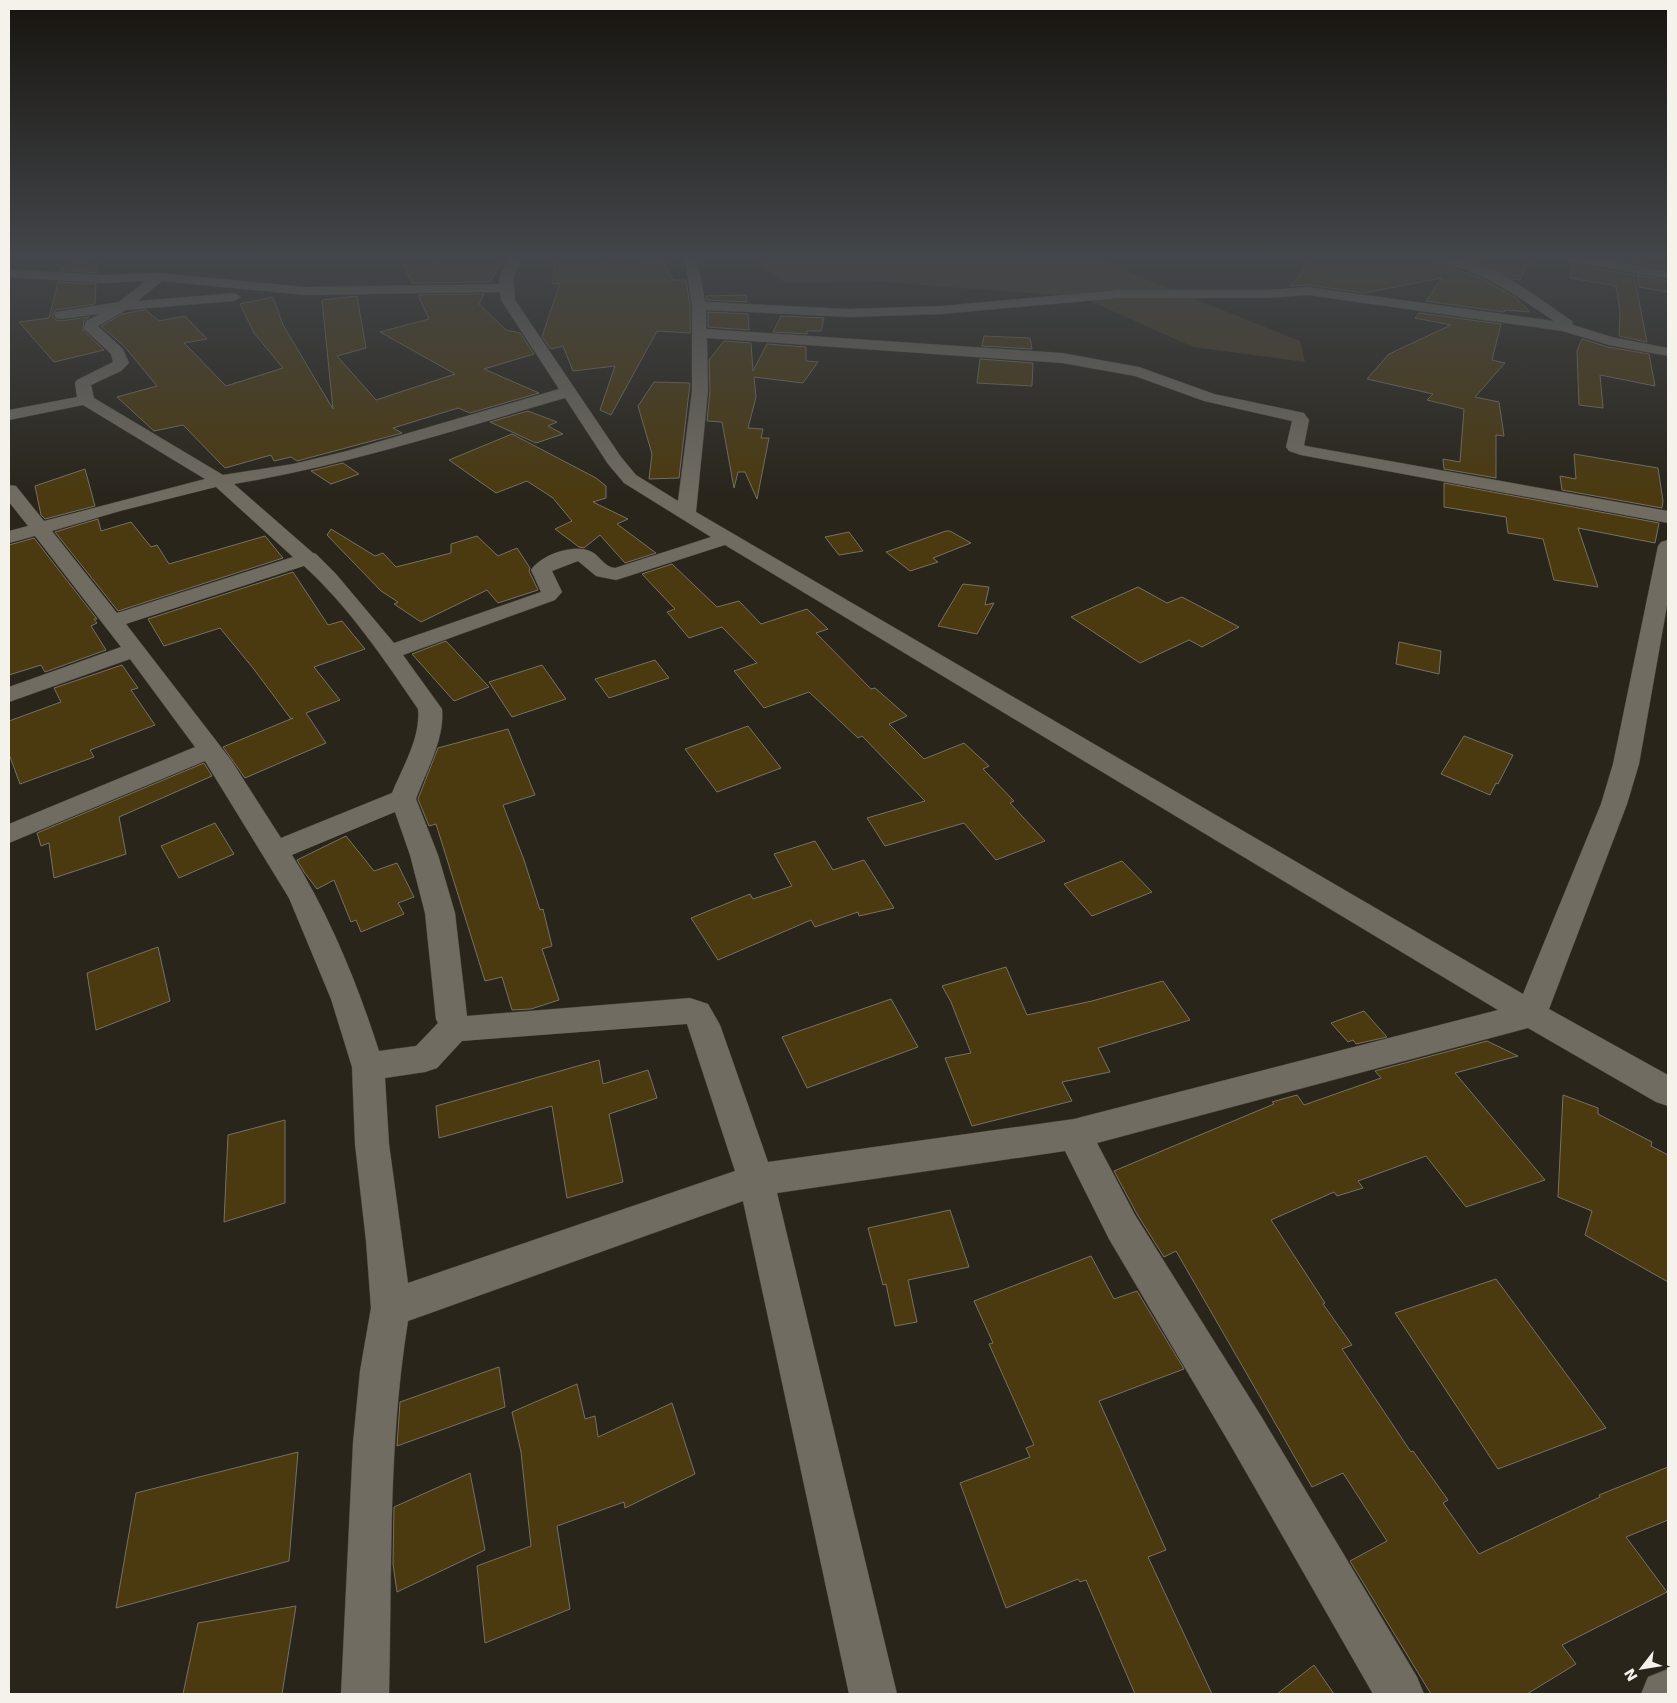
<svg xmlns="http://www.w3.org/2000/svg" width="1677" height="1703" viewBox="0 0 1677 1703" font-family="'DejaVu Sans',sans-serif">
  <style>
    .green { fill: #493d23 }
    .building { fill: #4b3a0f; stroke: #767165 }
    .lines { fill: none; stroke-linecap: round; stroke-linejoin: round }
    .minor-casing { stroke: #444038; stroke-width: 1 }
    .minor { fill: #716c61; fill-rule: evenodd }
  </style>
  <rect width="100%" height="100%" fill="#29251b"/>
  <path class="green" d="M762 257H1105L1120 269 1300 341 1305 362 1193 347 1081 297 884 282 787 283 761 268Z"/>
  <path class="building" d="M94 257H97V273L60 270 61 268 77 262H81Z
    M444 257H504L490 282 412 283 403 264 428 266Z
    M555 257H606L607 267 664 262 673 280H686L690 306V333L657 331 611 415 600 410 615 366 573 371 563 346 551 349 542 337 560 283 552 284Z
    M1315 257H1433L1436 262 1481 278 1516 298 1530 312 1505 310 1504 312 1426 301 1442 278 1364 293 1308 285 1290 286Z
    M1456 257H1532L1520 280 1512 279 1473 261Z
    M1635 257H1668V269L1636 263Z
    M1572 264 1634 275 1647 342 1619 336 1620 311 1616 286 1570 278Z
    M1637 275 1668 281V292L1639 287Z
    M58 282 96 284 95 304 56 310 52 316 56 320 61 321 89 317 84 321 83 330 104 350 54 362 19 322 49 318Z
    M484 294 479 304 506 330 520 333 534 354 484 369 539 393 470 413 458 408 393 428 402 433 297 461 291 457 274 461 271 455 225 468 183 425 154 431 117 397 157 386 124 346 101 326 122 314 138 311 146 310 159 321 185 316 207 339 184 343 226 386 283 368 254 333 240 304 273 297 283 325 333 409 322 300 357 296 366 348 337 356 376 400 455 374 380 332 429 319 418 295Z
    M746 295 747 302 707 300 706 296Z
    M708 312 748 314 749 330 708 327Z
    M1419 313 1501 324 1492 360 1505 363 1475 397 1499 402 1504 436 1496 435V478L1444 469 1443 459 1460 462 1464 409 1427 400 1433 394 1367 379 1389 354 1451 325 1415 318Z
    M781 316 824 318 821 331H807V334L773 332Z
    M984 336 1030 338 1032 349 982 346Z
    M1582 339 1608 347 1649 354 1655 386 1600 375 1603 408 1579 405 1577 351Z
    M724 341 751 343 753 371 767 344 806 347V361L818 362 803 383 754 377 756 397 748 428 763 429 761 438H769L757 499 745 472H738L734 488 722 422 707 421 710 391 709 360Z
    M980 359 1033 363 1032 386 977 383Z
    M654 382 690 383 679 478 649 479 652 454 638 406Z
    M528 411 557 422 548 426 563 434 536 443 490 422Z
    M512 434 596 478 606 486V498L593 502 628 519 617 524 656 553 625 563 600 535 584 548 579 547 555 529 572 521 553 498 527 481 496 493 449 460Z
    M1574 454 1658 468 1663 501 1662 508 1562 490 1560 476 1576 479Z
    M343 463 359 474 331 484 311 471Z
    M85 469 95 506 45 519 41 515 35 486Z
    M1444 483 1659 523 1655 543 1578 528 1598 587 1554 580 1543 539 1508 533 1506 517 1444 507Z
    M98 519 101 531 131 522 151 547 157 545 169 564 265 536 283 558 118 611 55 532Z
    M331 529 375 556 383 553 396 567 451 553V544L477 536 498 556 517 548 530 568 529 571 538 590 498 603 487 590 421 622 394 604 398 602 381 591 327 535Z
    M946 531H950L971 543 933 558 938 562 910 571 886 552Z
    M849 532 863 551 839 555 825 537Z
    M34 538 97 619H94L97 623 91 626 106 650 45 672 41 665 9 675V545Z
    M672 564 717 607 739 601 761 624 807 609 828 629 816 633 871 689 875 688 907 716 889 724 924 759 964 743 989 766 983 769 1014 801 1010 803 1045 841 996 860 964 823 885 846 867 818 925 801 862 736 858 738 809 692 764 708 734 671 757 663 722 627 689 638 667 612 675 609 642 574Z
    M293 572 328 625 342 621 365 649 314 667 340 700 306 713 326 743 245 778 223 747 293 718 291 719 253 668 220 628 164 646 148 619Z
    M963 584 989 587 985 605 994 603 977 634 938 626Z
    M1138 587 1167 603 1182 597 1239 627 1202 647 1189 640 1140 663 1071 617Z
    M446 641 489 687 454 701 412 654Z
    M1399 642 1441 651 1439 674 1396 664Z
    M655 660 669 678 609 698 595 679Z
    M122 665 138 688 131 690 155 725 90 750 94 757 20 784 9 754V721L61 702 54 688Z
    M542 665 566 699 512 717 489 682Z
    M748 726 781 768 717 792 685 749Z
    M508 729 535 795 503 805 524 860 540 910 543 909 552 946 542 949 559 1000 531 1009 512 1010 502 977 485 981 436 824 429 826 418 799 438 748Z
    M1464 736 1513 755 1498 784 1496 783 1490 795 1441 774Z
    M204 763 212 776 119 817 126 854 54 878 49 843 41 846 37 833Z
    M215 823 234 854 179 878 161 846Z
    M346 836 374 871 397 863 414 897 398 903 404 914 361 932 356 920 351 922 334 880 317 889 304 872 297 860Z
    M815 841 833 870 864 860 894 908 859 916 858 912 815 927 811 920 718 960 691 918 750 894 753 899 792 886 774 854Z
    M1122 861 1152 892 1092 916 1064 884Z
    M158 947 170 1001 96 1030 87 973Z
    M1006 967 1027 1015 1092 1001 1163 981 1190 1020 1098 1048 1110 1072 1062 1082 1072 1101 972 1126 945 1058 971 1053 951 1002 942 986Z
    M891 999 918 1047 807 1088 782 1037Z
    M1364 1011 1387 1037 1356 1044 1353 1040 1348 1042 1331 1023Z
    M1487 1041 1518 1056 1455 1073 1545 1180 1466 1207 1426 1156 1358 1181 1363 1188 1337 1196 1334 1192 1271 1220 1325 1303 1323 1304 1352 1345 1342 1349 1411 1452 1413 1451 1448 1500 1443 1503 1479 1554 1600 1497 1599 1495 1668 1467V1520L1626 1537 1667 1592 1562 1645 1576 1664 1527 1694H1431L1350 1561 1387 1541 1343 1473 1312 1487 1176 1251 1164 1257 1137 1214 1114 1171 1274 1104 1272 1102 1297 1095 1304 1105 1381 1078 1375 1071Z
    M599 1060 603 1084 648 1070 657 1098 609 1114 623 1182 567 1198 552 1106 439 1138 436 1106Z
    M1563 1095 1598 1108V1114L1652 1142 1651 1146 1668 1155V1282L1585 1235 1592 1211 1558 1197Z
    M285 1120V1203L224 1222 228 1135Z
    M950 1210 969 1267 908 1280 917 1322 895 1326 886 1284 883 1285 868 1228Z
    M1091 1256 1114 1299 1137 1291 1184 1369 1099 1401 1166 1550 1148 1557 1212 1694H1135L1086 1580 1080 1582 1078 1579 1006 1608 960 1483 1030 1457 1026 1448 1034 1445 989 1344 993 1343 974 1301Z
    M1496 1279 1606 1428 1498 1469 1395 1313Z
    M499 1367 505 1407 397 1446 400 1402Z
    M577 1384 585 1419 595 1416 598 1437 672 1403 695 1474 625 1508 624 1502 557 1526 570 1609 485 1643 477 1566 531 1546 521 1452 512 1412Z
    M298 1452 289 1561 116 1608 136 1493Z
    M470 1473 485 1550 397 1592 393 1564 394 1507Z
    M296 1606 282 1694H183L198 1623Z
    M1314 1665 1334 1694H1277Z"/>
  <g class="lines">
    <g class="minor-casing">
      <path id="minor" d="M510 257H522L513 278 515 300 621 457 636 475 678 501 692 391V306L685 257H697L705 302 849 309 941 306 1119 290H1268L1308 287 1554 321 1517 296 1482 276 1437 260 1435 257C1487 257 1531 293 1572 321L1573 325 1612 337 1668 348V356L1609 345 1562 331 1308 295 1268 298H1119L941 314 849 317 706 310V329L1062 353 1139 367 1214 394 1304 413 1309 420 1304 445 1306 446 1668 511V523L1301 455 1289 451 1286 447 1292 421 1204 401 1135 376 1062 363 707 338 708 391 696 512 1523 994 1601 804 1613 764 1658 546 1661 542 1668 540V600L1639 764 1627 804 1549 1009 1668 1075V1106L1656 1102 1528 1028 1097 1143 1135 1215 1261 1416 1417 1677 1424 1694H1373L1231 1446 1109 1239 1065 1151 777 1193 897 1694H849L743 1201 408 1321C388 1444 392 1570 389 1694H341L353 1443 360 1371 371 1308 366 1241 355 1144 352 1067 331 999 289 898 205 761 9 843V824L195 747 130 659 9 702V687L121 647 35 536 9 543V531L28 526 9 502V485L16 486 44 521 205 479 83 405 9 420V410L77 397 75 383 77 380 113 362 111 354 84 329 86 321 99 314 61 319 56 318 54 315 56 312 119 302 145 281 102 283 9 277V269L102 275 159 273 305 287 499 284 501 273ZM162 281 305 295 500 292 501 300 559 389 347 451 293 464 223 475 94 398 91 385 121 371 129 363 123 349 98 326 126 310 234 301 241 297 234 293 138 301ZM565 398 608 464 624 483 711 537 615 568C604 567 601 557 592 552 575 543 542 554 531 570L541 592 394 643 336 574 316 554 313 553 234 484C347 465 455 430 565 398ZM216 487 293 557 117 613 52 531 120 511ZM725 545 1498 1010 1074 1119 768 1162 720 1025 708 1004 690 998 467 1016 455 913 438 855 416 799C426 771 445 739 442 709L403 655 555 600 562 592 552 571 578 561 596 576 616 580ZM304 566C349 607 384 659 418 709 421 738 402 768 392 793L281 838 231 760 126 624ZM395 812 410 855 425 913 436 1019 438 1023 416 1046 379 1051C357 983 330 916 292 855ZM687 1024 735 1171 408 1283 389 1144 385 1078 425 1072 437 1068 462 1041Z
        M1563 257H1591L1668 271V279L1569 261Z
        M1668 1669V1694H1641L1648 1677Z"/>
    </g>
    <use href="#minor" class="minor"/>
  </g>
  <linearGradient id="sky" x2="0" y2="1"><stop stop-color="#17140f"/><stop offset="0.52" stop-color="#43464a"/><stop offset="1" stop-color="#43464a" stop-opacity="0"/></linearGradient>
  <rect width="1677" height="496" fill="url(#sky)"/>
  <rect width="1677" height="1703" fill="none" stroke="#f5f2eb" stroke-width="20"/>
  <g transform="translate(1642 1668) rotate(239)" stroke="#29251b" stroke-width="4" paint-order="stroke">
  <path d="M0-4L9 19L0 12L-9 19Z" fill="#f5f2eb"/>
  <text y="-8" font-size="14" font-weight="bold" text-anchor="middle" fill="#f5f2eb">N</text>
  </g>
</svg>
